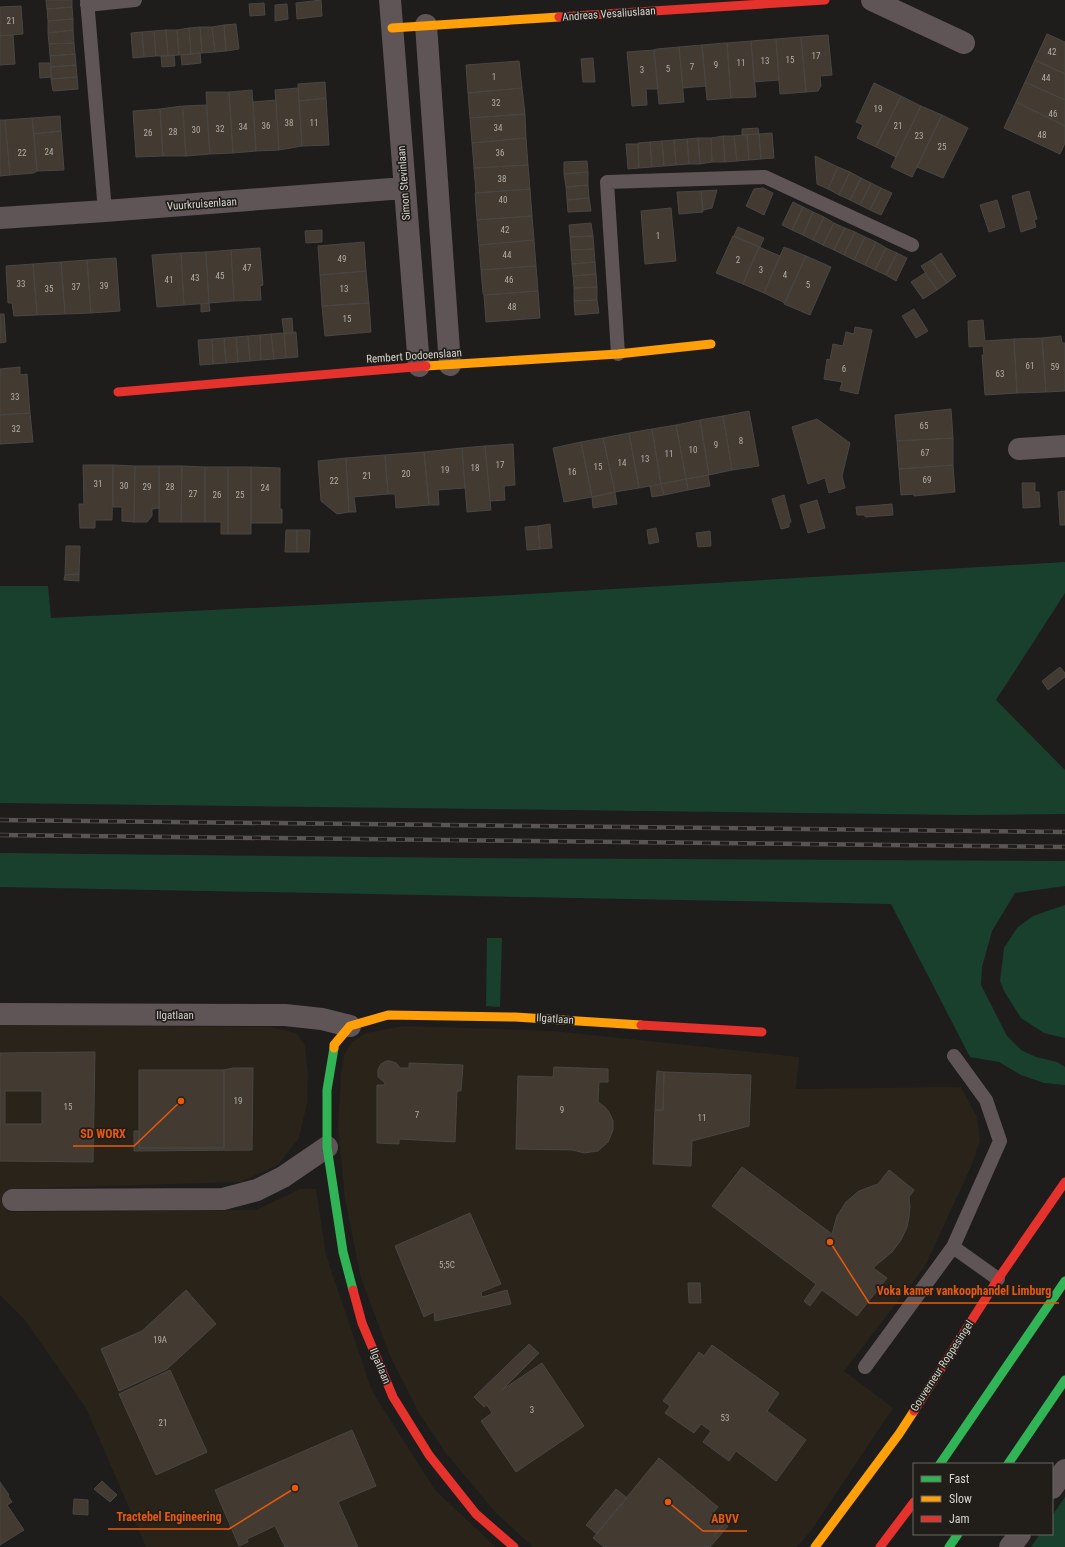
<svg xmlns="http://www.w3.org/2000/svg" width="1065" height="1547" viewBox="0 0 1065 1547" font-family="'Roboto Condensed',sans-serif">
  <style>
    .built { fill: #29231a }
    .green { fill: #18402d }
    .building { fill: #433a32; stroke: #484644; fill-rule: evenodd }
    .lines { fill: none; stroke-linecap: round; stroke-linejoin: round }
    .lane { stroke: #5f5556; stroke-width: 14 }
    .street { stroke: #5f5556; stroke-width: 22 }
    .fast { stroke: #30b455; stroke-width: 9 }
    .slow { stroke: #ff9f0a; stroke-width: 9 }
    .jam { stroke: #e5322d; stroke-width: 9 }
    .rail-casing { stroke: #5a5454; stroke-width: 4.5 }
    .rail { stroke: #211e19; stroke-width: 3; stroke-dasharray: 9; stroke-linecap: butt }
    .labels { text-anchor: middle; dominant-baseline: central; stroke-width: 3.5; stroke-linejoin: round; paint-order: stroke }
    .number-label { font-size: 9px; fill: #b1aea8 }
    .street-label { font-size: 11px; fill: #d6d4d0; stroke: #211e19 }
    .leader { fill: none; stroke: #e8590c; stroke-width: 1.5 }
    .callout-dot { fill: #e8590c; stroke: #211e19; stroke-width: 1.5 }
    .callout-label { font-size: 12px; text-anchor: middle; font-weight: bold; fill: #e8590c; stroke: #211e19; stroke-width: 3.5; stroke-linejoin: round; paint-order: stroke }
  </style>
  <rect width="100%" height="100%" fill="#1f1d1b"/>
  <path class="built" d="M0 1025 270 1027 296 1033 305 1045 308 1075 307 1103 299 1138 278 1165 241 1182 6 1189 7 1212 256 1210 300 1189H316L326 1255 372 1391 435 1490 496 1547H146L86 1408 25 1320 0 1295Z
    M403 1026 554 1031 799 1057 796 1089 961 1087 977 1117 980 1141 970 1169 925 1266 844 1371 893 1408 810 1532 797 1547H533L496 1513 445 1452 419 1413 391 1358 361 1278 345 1199 338 1128 341 1075 344 1055 352 1042 366 1033Z"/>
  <path class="green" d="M1065 562V593L996 700 1065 770V814L969 815 0 803V586H48L51 618 494 596Z
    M0 853 469 858 1065 861V886L1015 893 992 931 982 967 981 985 1007 1036 1021 1050 1036 1057 1057 1062 1065 1067V1085L1044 1083 1021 1075 999 1062 970 1057 891 904 0 887Z
    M1065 905V1038L1044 1033 1021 1018 1004 991 1000 981 1004 948 1017 928 1033 916Z
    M487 938H502L500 1007 486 1006Z
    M1065 1497V1547H1031L1040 1534H1052V1516Z"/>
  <path class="building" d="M46 0H72V7L47 9Z
    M321 0 322 16 297 19 296 3Z
    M264 3 265 15 250 16 249 4Z
    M287 4 288 19 275 21V5Z
    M21 6 23 34 0 36V7Z
    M72 7 73 19 48 21 47 9Z
    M73 19V30L48 33V21Z
    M236 24 239 49 226 51 224 25Z
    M224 25 226 51 215 52 212 27Z
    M200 27 202 53 191 54 189 28Z
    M200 27H212L215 52 202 53Z
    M189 28 191 54 179 55 177 30Z
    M73 30 74 43 49 44 48 33Z
    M166 30 168 56H156L154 31Z
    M166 30H177L179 55 168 56Z
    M154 31 156 56 144 57 142 32Z
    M142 32 144 57 133 58 131 33Z
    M1047 34 1065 42V74L1035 60Z
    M13 35 15 64 0 65V36Z
    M828 35 832 75 820 76 821 86 818 91 806 92 801 37Z
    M801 37 806 92 780 94 776 39Z
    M776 39 779 80 754 82 751 41Z
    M751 41 756 97 731 98 727 43Z
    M74 43 75 54 50 56 49 44Z
    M724 43H727L731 98 707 100 702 45Z
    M702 45 706 86 683 88 679 47Z
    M679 47 684 102 659 104 654 50 657 49Z
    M654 50 658 89H646L647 105 632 106 627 52Z
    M200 53 201 63 182 65 181 55Z
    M75 54 76 65 51 67 50 56Z
    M174 55 175 66 162 67 161 56Z
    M593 58 595 82H583L581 59Z
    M1035 60 1065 74V100L1025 82Z
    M519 61 522 88 468 93 466 65Z
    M39 63H50L51 77 40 78Z
    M76 65 77 77 51 79V67Z
    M77 77 78 89 53 91 51 79Z
    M325 82 326 98 299 101 298 84Z
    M1025 82 1065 100V126L1016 102Z
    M874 83 901 96 876 147 857 138 863 125 856 122Z
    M298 88 302 146 279 150 275 90Z
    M522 88 525 114 470 118 468 93Z
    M252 90 256 151 233 153 229 92Z
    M206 92H229L233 153 210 154Z
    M901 96 921 106 896 157 876 147Z
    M326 98 329 145 302 146 299 101Z
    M276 100 279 150 256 151 253 102Z
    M1016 102 1065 126V143L1060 154 1004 128Z
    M206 105 210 154 186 156 183 106Z
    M182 106 186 156H163L160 109Z
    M921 106 942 115 912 177 891 167Z
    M160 109 163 156 136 157 133 111Z
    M525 114 526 138 472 143 470 118Z
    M942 115 968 128 943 178 917 167Z
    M60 116 61 131 34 134 32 118Z
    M32 118 37 171 34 173 10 175 5 120Z
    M0 120H5L10 175 0 176Z
    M758 128 759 134 742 135V129Z
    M61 131 64 170 37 171 34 134Z
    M772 133 774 158 761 159 759 134Z
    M759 134 761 159 749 160 747 135Z
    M742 135H747L749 160 737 161 734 136Z
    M723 136H734L737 161 725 162Z
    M723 136 725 162H712L711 138Z
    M526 138 528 165 474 168 472 143Z
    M698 138 700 164H689L687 139Z
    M698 138H711L712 162 700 164Z
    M687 139 689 164 676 165 674 140Z
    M674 140 676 165 664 166 662 141Z
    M662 141 664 166 652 167 650 142Z
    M650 142 652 167 639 168 638 143Z
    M626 144H638L639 168 628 169Z
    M815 156 838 167 828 189 817 184Z
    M587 161 588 172 564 174V162Z
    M528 165 530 189 476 193 474 168Z
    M838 167 850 172 839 195 828 189Z
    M588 172V185L566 187 564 174Z
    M850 172 861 178 850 200 839 195Z
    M861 178 871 183 860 205 850 200Z
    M871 183 881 188 870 210 860 205Z
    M588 185 589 198 567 200 566 187Z
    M763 188 773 193 764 215 746 206 754 189Z
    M881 188 892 193 881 215 870 210Z
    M530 189 532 216 477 220 475 193Z
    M717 190 712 208 703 210 701 191Z
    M701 191 703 212 679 214 677 192Z
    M1029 191 1037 219 1034 220 1036 227 1021 232 1012 196Z
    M589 198 591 211 568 212 567 200Z
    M997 200 1005 227 989 232 980 205Z
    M793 202 803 207 792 230 782 225Z
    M803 207 813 212 803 235 792 230Z
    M671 208 676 261 645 264 641 211Z
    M813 212 824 217 813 240 803 235Z
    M532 216 534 240 479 245 477 220Z
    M824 217 834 223 823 245 813 240Z
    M591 223 593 236 570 237 569 225Z
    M834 223 845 228 834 250 823 245Z
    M738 227 764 238 760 247 734 236Z
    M845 228 855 232 844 255 834 250Z
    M322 230V242L306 243 305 231Z
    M855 232 865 237 854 260 844 255Z
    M593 236 594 249 571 250 570 237Z
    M733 236 759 247 743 284 716 273Z
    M865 237 876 242 865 265 854 260Z
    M534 240 536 266 481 270 479 245Z
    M364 242 366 271 320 275 318 246Z
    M876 242 886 248 875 270 865 265Z
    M759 247 780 256 764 293 743 284Z
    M784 247 806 256 785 303 764 293Z
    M260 248 263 285 260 286 261 300 234 301 231 250Z
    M886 248 897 253 886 275 875 270Z
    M594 249 595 262 572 264 571 250Z
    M231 250 234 301 209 303 206 252Z
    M206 252 209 303 184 305 181 253Z
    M181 253 184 305 157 307 152 255Z
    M897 253 907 258 896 281 886 275Z
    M941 253 956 276 947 283 931 260Z
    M806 256 831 267 810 315 784 304Z
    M116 258 120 311 91 313 87 260Z
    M87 260 91 313 65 314 61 262Z
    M931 260 947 283 937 290 921 266Z
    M61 262 65 314 37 315 33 264Z
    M595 262 596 274 573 276 572 264Z
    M33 264 37 315 14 316 12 303H8L6 266Z
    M536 266 538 291 484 295 483 293 481 270Z
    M366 271 369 303 322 306 320 275Z
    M925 273 937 290 923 299 911 282Z
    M596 274 597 287 574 288 573 276Z
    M597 287V300L574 301V288Z
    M538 291 540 318 486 322 484 295Z
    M597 300 599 313 575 315 574 301Z
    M209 303 210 311 201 312V304Z
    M369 303 371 332 325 336 322 306Z
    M914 309 928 331 916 338 902 316Z
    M0 314H4L6 342 0 343Z
    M292 318 293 333H284L282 319Z
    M983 320 985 341 1014 339 1017 393 985 395 982 355H984L983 346 969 347 968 321Z
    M855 327 872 330 858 394 840 390 842 382 824 379 827 359 830 360 833 344 843 346 846 332 854 334Z
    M296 332 298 357 286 358 284 333Z
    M284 333 286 358 274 359 271 334Z
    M271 334 274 359 261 360 260 335Z
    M260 335 261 360 250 361 248 336Z
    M248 336 250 361 238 362 236 337Z
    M1061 336 1062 343H1065V391L1046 392 1042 338Z
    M236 337 238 362 226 363 224 338Z
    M224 338 226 363 213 364 212 339Z
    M1042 338 1046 392 1017 393 1014 339Z
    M212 339 213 364 200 365 198 340Z
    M20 367V375L27 374 30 413 0 415V369Z
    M951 409 953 438 897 441 895 415Z
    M749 411 759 466 732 470 723 416Z
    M30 413 33 442 0 444V415Z
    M723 416 732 470 709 475 700 420Z
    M817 419 850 443 842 476 845 488 829 493 825 478 808 484 792 427Z
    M700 420 709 475 686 479 676 425Z
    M676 425 686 479 661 484 652 429Z
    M652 429 661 484 639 488 629 433Z
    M629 433 639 488 615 492 603 438Z
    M603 438 615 492 592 497 581 442Z
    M953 438V465L899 469 897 441Z
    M581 442 592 497 564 502 553 448Z
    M513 444 515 485 504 486 505 500 490 501 485 446Z
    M485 446 491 510 467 512 462 448Z
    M462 448 465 488 438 490 439 505H429L424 452Z
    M424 452 429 505 396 508 395 494H388L385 455Z
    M385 455 388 494 354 497 356 512H349L346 458Z
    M346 458 349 512 337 514 321 501 318 461Z
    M83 465H113L112 520H95V528H80L79 504H84Z
    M113 465 135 466 134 522 122 521V507H113Z
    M953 465 955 492 914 496V494L901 495 899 469Z
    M135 466H159V508L152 509V516L147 522H134Z
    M159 466H182L181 522H159Z
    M182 466 205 467V522H181Z
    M205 467H228V534H221V522H205Z
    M228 467H251V534H228Z
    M251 467 280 468V509H282V523H251Z
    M708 475 710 486 688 490 686 479Z
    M686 479 688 490 664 495 661 484Z
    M1022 483H1035V492H1039L1040 507 1023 508Z
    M661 484 664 495 652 497 650 486Z
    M1065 491V525H1060L1058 492Z
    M615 492 617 504 593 508 592 497Z
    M784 495 791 522 789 523V527L781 529 772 499Z
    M817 500 825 528 808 533 800 505Z
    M892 504 893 515 865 517V515H857L856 507Z
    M550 524 552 548 540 549 538 526Z
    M538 526 540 549 527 550 525 527Z
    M656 528 659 542 649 544 647 530Z
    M286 530H297V552H285Z
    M297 530H310L309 552H297Z
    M710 531 711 546 698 547 696 533Z
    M66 546H80L79 574 65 575Z
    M79 574V581L64 580 65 575Z
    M1060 667 1065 673V677L1048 690 1042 681Z
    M95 1052 93 1162 0 1161V1053ZM5 1091H42V1124H5Z
    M386 1061H390L396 1063 400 1068H409V1063L463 1065 461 1091H457L455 1142 399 1139V1144L377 1143V1085H385V1083L378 1077V1070L381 1064Z
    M554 1067 608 1069V1082H599L598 1102 606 1108 610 1114 613 1121V1130L608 1142 598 1151 584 1153 573 1150 516 1149 518 1076 553 1077Z
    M233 1068H253L252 1150 134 1151V1131H139V1148H224V1070Z
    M139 1070H224V1148H139Z
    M657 1071 664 1072 663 1110H655Z
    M664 1072 751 1075 749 1126 692 1141 691 1166 653 1164 655 1110H663Z
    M742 1167 832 1234 837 1216 846 1202 859 1191 878 1184 889 1170 914 1190 909 1197 910 1207 909 1217 907 1227 901 1240 892 1252 873 1268 887 1278 857 1316 822 1290 810 1306 804 1301 816 1284 712 1206Z
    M470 1213 501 1284 481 1292 482 1297 507 1290 511 1304 435 1321 434 1312 424 1317 395 1246Z
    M688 1283H700L701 1303H689Z
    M186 1290 216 1324 167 1369 119 1391 101 1349 142 1331Z
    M529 1344 539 1353 502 1390 542 1363 584 1426 516 1472 481 1421 492 1413 487 1405 484 1407 474 1397Z
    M712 1345 779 1393 767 1411 806 1440 776 1481 736 1451 729 1461 703 1442 711 1431 701 1424 694 1433 665 1413 670 1406 663 1401 699 1352 704 1356Z
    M170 1370 207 1452 156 1475 119 1394Z
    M352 1430 376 1486 338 1502 358 1547H285L275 1526 247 1539 248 1542 239 1546 215 1490Z
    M659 1458 718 1507 711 1515 723 1525 714 1536 717 1539 710 1547H604L593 1538Z
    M102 1481 117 1495 110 1502 94 1489Z
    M0 1482 9 1495 8 1496 12 1502 7 1505 24 1530 0 1545Z
    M616 1489 627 1498 597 1534 586 1525Z
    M74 1499 88 1500V1515L73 1514Z
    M712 1514 728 1526 717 1539 714 1536 723 1525 711 1515Z"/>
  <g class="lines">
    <path class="lane" d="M87 0 105 211
      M87 5 135 0
      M618 354 607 182 765 177 912 245
      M953 1247 998 1279
      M865 1367 953 1247 1000 1141 986 1100 954 1056"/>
    <path class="street" d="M390 0 419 366
      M872 0 964 43
      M426 25 450 365
      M0 218 105 211 404 188
      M1019 449 1065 446
      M0 1014 285 1015 322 1019 350 1026
      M13 1200 223 1199 257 1190 283 1177 327 1147
      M1052 1488 1065 1470
      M1010 1547 1020 1534"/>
    <path class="fast" d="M334 1048 327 1090V1147L343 1252 353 1290
      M940 1464 1065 1281
      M1008 1464 1065 1380
      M949 1547 958 1534"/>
    <path class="slow" d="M392 28 559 17
      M426 366 618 354 711 344
      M334 1048V1045L350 1026 388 1015 515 1017 641 1025
      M815 1547 899 1434 914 1411"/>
    <path class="jam" d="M559 17 825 0
      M118 392 426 366
      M641 1025 762 1032
      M353 1290 362 1323 393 1397 429 1455 476 1514 514 1547
      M914 1411 998 1279 1065 1182
      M880 1547 914 1502"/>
    <g class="rail-casing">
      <path id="rail" d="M0 820 1065 832
        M0 835 1065 847"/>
    </g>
    <use href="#rail" class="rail"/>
  </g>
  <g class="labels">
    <g class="number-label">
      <text x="11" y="21">21</text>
      <text x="1052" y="52">42</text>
      <text x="816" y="56">17</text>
      <text x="790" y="60">15</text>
      <text x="765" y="61">13</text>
      <text x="741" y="63">11</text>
      <text x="716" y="65">9</text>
      <text x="692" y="67">7</text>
      <text x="668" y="69">5</text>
      <text x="642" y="70">3</text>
      <text x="494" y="77">1</text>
      <text x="1046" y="78">44</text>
      <text x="496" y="103">32</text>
      <text x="878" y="109">19</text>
      <text x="1053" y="114">46</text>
      <text x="289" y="123">38</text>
      <text x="314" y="123">11</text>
      <text x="266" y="126">36</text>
      <text x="898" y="126">21</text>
      <text x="243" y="127">34</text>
      <text x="498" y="128">34</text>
      <text x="220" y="129">32</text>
      <text x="196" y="130">30</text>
      <text x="173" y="132">28</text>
      <text x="148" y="133">26</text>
      <text x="1042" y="135">48</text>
      <text x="919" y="136">23</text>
      <text x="942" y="147">25</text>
      <text x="49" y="152">24</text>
      <text x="22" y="153">22</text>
      <text x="500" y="153">36</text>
      <text x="502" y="179">38</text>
      <text x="503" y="200">40</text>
      <text x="505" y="230">42</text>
      <text x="658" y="236">1</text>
      <text x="507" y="255">44</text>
      <text x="342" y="259">49</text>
      <text x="738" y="260">2</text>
      <text x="247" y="268">47</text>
      <text x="761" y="270">3</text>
      <text x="785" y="275">4</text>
      <text x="220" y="276">45</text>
      <text x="195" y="278">43</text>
      <text x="169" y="280">41</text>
      <text x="509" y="280">46</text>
      <text x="21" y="284">33</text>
      <text x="808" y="285">5</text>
      <text x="104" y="286">39</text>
      <text x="76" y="287">37</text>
      <text x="49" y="289">35</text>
      <text x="344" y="289">13</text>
      <text x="512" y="307">48</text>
      <text x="347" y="319">15</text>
      <text x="1030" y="366">61</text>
      <text x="1055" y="367">59</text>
      <text x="844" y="369">6</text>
      <text x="1000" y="374">63</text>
      <text x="15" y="397">33</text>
      <text x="924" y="426">65</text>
      <text x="16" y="429">32</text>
      <text x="741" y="441">8</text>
      <text x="716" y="445">9</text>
      <text x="693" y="450">10</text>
      <text x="925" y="453">67</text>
      <text x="669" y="454">11</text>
      <text x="645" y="459">13</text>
      <text x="622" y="463">14</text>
      <text x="500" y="465">17</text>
      <text x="598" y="467">15</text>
      <text x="475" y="468">18</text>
      <text x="445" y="470">19</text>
      <text x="572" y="472">16</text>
      <text x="406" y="474">20</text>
      <text x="367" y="476">21</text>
      <text x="927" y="480">69</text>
      <text x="334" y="481">22</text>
      <text x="98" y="484">31</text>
      <text x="124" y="486">30</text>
      <text x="147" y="487">29</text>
      <text x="170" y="487">28</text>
      <text x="265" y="488">24</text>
      <text x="193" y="494">27</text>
      <text x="217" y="495">26</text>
      <text x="240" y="495">25</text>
      <text x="238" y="1101">19</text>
      <text x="68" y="1107">15</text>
      <text x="562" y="1110">9</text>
      <text x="417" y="1115">7</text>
      <text x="702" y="1118">11</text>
      <text x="447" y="1265">5;5C</text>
      <text x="160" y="1340">19A</text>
      <text x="532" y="1410">3</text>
      <text x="725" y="1418">53</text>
      <text x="163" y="1423">21</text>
    </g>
    <g class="street-label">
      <text transform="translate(609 14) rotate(-4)">Andreas Vesaliuslaan</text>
      <text transform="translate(404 183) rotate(-94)">Simon Stevinlaan</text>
      <text transform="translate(202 204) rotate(-4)">Vuurkruisenlaan</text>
      <text transform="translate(414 356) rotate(-4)">Rembert Dodoenslaan</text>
      <text x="175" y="1015">Ilgatlaan</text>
      <text transform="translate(555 1019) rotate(4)">Ilgatlaan</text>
      <text transform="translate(380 1366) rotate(67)">Ilgatlaan</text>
      <text transform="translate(942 1366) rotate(-57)">Gouverneur Roppesingel</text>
    </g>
  </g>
  <path class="leader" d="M181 1101L134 1146H73M830 1242L869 1303H1059M295 1488L229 1529H108M668 1502L703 1531H747"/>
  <g class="callout-dot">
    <circle cx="181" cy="1101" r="4"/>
    <circle cx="830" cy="1242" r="4"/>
    <circle cx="295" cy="1488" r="4"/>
    <circle cx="668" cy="1502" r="4"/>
  </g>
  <g class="callout-label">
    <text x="103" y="1138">SD WORX</text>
    <text x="964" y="1295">Voka kamer vankoophandel Limburg</text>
    <text x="169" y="1521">Tractebel Engineering</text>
    <text x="725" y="1523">ABVV</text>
  </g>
  <rect x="913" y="1463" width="140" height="72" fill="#211e19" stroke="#696762"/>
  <rect x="921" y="1476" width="20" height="6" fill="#30b455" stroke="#696762"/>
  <text x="949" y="1483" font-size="12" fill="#d6d4d0">Fast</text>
  <rect x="921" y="1496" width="20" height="6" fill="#ff9f0a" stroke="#696762"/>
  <text x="949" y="1503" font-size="12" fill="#d6d4d0">Slow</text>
  <rect x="921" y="1516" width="20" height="6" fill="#e5322d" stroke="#696762"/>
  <text x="949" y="1523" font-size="12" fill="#d6d4d0">Jam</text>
</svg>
